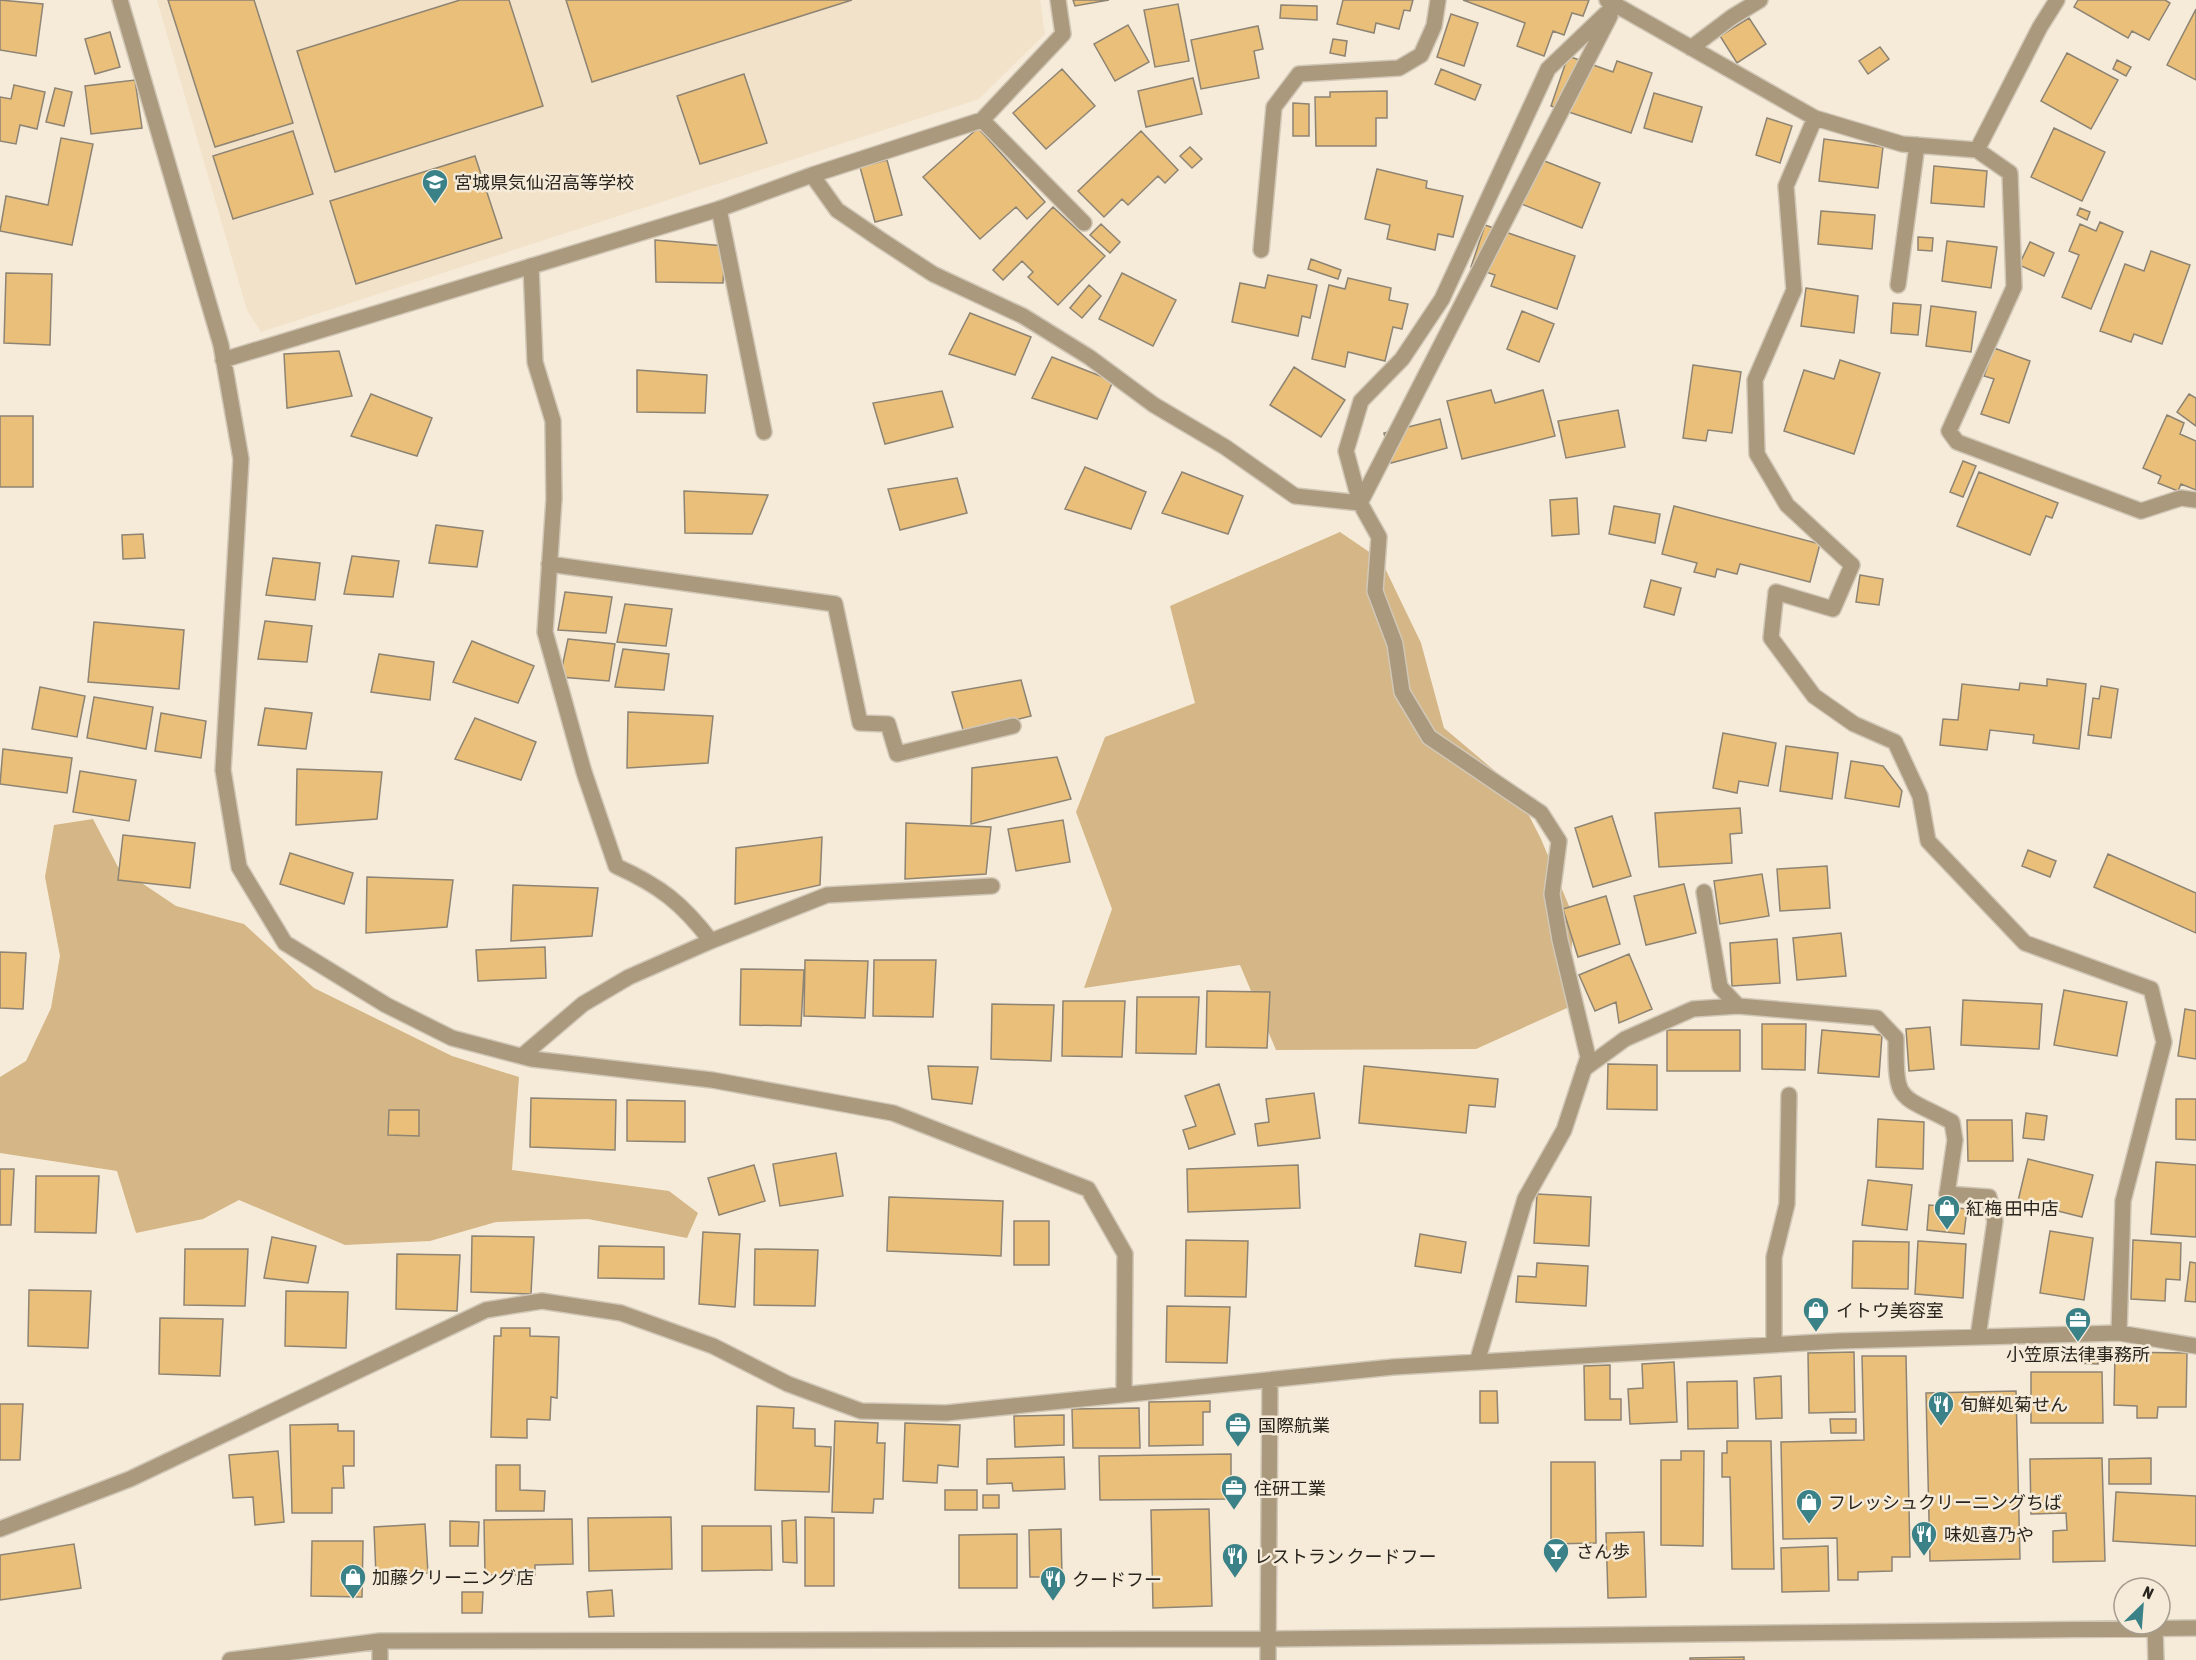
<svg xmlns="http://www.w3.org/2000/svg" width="2196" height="1660" viewBox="0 0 2196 1660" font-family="'Asap Condensed','Noto Sans JP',sans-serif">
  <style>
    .built { fill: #f1e2c9 }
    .green { fill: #d4b687 }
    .building { fill: #e9bf79; stroke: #8e8474; stroke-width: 1.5 }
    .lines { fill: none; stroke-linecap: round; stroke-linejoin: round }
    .lane-casing { stroke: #d1c7b7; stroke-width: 18 }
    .street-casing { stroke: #d1c7b7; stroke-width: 18 }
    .lane { stroke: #aa997c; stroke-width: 15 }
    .street { stroke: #aa997c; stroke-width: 15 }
    .labels { text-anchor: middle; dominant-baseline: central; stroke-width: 5; stroke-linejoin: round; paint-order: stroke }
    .poi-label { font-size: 18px; fill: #29251e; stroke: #f6ebd9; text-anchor: start }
  </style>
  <rect width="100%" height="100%" fill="#f6ebd9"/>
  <path class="built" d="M157 0H1040L1045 34 979 99 261 332 247 310Z"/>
  <path class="green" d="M1340 532 1381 560 1421 643 1444 728 1515 788 1541 839 1574 918 1567 1008 1476 1049 1276 1050 1240 965 1084 988 1112 909 1076 812 1105 737 1195 703 1170 606Z
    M93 819 118 867 176 906 244 924 314 988 452 1056 519 1077 512 1170 669 1191 698 1213 687 1238 588 1219 496 1222 430 1241 345 1245 239 1200 203 1219 136 1233 117 1171 0 1153V1077L26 1061 51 1008 60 956 45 877 54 825Z"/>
  <path class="building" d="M0 0 43 4 36 56 0 50Z
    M168 0H254L293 123 215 147Z
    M460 0H509L543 106 335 172 297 51Z
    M566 0H852L592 82Z
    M1073 0H1109L1075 6Z
    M1343 0H1413L1410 11 1404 10 1399 29 1376 23 1374 33 1337 24Z
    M1463 0H1589L1583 16 1572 13 1564 35 1553 31 1544 56 1517 46 1525 23Z
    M2078 0H2165L2170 3 2149 40 2132 31 2128 38 2074 7Z
    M1178 4 1189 61 1155 67 1144 10Z
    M1281 5 1317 6V20L1280 18Z
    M2196 9V80L2167 65Z
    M1451 14 1478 23 1464 66 1437 57Z
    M1749 18 1766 44 1737 63 1720 36Z
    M1128 25 1149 62 1115 81 1094 44Z
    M1258 26 1263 49 1254 51 1259 78 1201 89 1191 40Z
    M110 32 120 67 95 74 85 39Z
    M1333 39 1347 41 1345 56 1330 53Z
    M1880 47 1889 59 1868 74 1859 61Z
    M2067 53 2118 80 2091 129 2041 101Z
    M1568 56 1613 72 1617 61 1652 73 1631 133 1551 106Z
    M2117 60 2131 67 2126 76 2113 69Z
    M1062 69 1095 106 1046 149 1013 113Z
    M1441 69 1481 85 1475 100 1435 84Z
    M744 74 767 143 700 164 677 96Z
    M1193 78 1202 114 1146 127 1138 91Z
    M135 80 142 128 91 134 85 86Z
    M14 85 45 92 37 129 20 125 16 144 0 141V97L11 99Z
    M55 88 72 92 64 126 46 122Z
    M1387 91V118H1376V146H1316L1315 97H1330V92Z
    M1654 93 1702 107 1692 142 1644 128Z
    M1293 103 1309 104V136H1293Z
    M1767 118 1792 126 1780 163 1756 155Z
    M978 128 1045 202 1027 219 1016 207 980 239 923 177Z
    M2054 128 2105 152 2082 201 2031 177Z
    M293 131 313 194 233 219 213 156Z
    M1141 131 1178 170 1165 183 1158 176 1128 205 1122 199 1104 217 1078 191Z
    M61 138 93 144 72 245 0 231 6 196 48 205Z
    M1824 139 1883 147 1878 188 1819 181Z
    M1190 147 1202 159 1192 168 1180 156Z
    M475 156 502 238 356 284 330 201Z
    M1537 158 1600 183 1582 228 1519 203Z
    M887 160 902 215 875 222 860 167Z
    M1934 166 1987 171 1984 207 1931 203Z
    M1377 169 1427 181 1426 188 1463 196 1453 237 1438 234 1435 250 1387 239 1390 225 1365 219Z
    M1053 207 1105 256 1058 305 1028 277 1033 272 1022 261 1003 280 993 270Z
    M2080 208 2090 212 2087 220 2077 215Z
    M1821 211 1875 215 1872 249 1818 244Z
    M2100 222 2123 232 2091 309 2062 297 2079 255 2069 251 2080 224 2096 231Z
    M1101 224 1120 242 1110 253 1090 235Z
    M1485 225 1575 256 1557 309 1491 286 1495 275 1471 267Z
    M1918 237 1933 238 1932 251 1918 250Z
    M655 240 725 246 723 283 656 282Z
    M1947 241 1997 247 1991 288 1942 281Z
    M2030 242 2054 253 2044 276 2019 265Z
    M2151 251 2190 265 2162 344 2134 334 2131 342 2100 331 2125 264 2144 271Z
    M1311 259 1341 270 1338 279 1308 269Z
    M6 273 52 274 50 345 4 343Z
    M1122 273 1176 300 1153 346 1099 319Z
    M1268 275 1317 285 1310 318 1302 316 1298 336 1232 322 1240 283 1265 288Z
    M1348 278 1391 288 1389 300 1408 304 1402 329 1393 327 1385 361 1348 352 1345 367 1312 359 1329 285 1345 289Z
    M1089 285 1101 296 1082 318 1070 308Z
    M1806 288 1858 296 1854 333 1801 326Z
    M1893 303 1921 305 1918 335 1891 333Z
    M1931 306 1976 312 1971 352 1926 346Z
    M1522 311 1554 324 1539 362 1507 349Z
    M970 313 1031 337 1015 375 949 354Z
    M1994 348 2030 361 2009 423 1981 414 1994 379 1984 376Z
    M339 351 352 396 287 408 284 354Z
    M1052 357 1113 381 1097 419 1032 398Z
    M1840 360 1880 373 1854 454 1784 431 1804 370 1834 379Z
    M1693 365 1741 372 1732 433 1708 430 1706 441 1683 438Z
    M1294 367 1345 400 1321 437 1270 405Z
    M637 370 707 375 705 413 637 412Z
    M1491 390 1495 403 1543 390 1555 436 1462 459 1447 401Z
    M942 391 953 427 885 444 873 403Z
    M371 394 432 418 417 456 351 436Z
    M2189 394 2196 398V426L2177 412Z
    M1618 410 1625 447 1566 458 1558 421Z
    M2167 415 2184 423 2180 434 2196 441V490L2181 484 2178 491 2158 483 2161 476 2143 468Z
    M0 416H33V487H0Z
    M1440 419 1447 448 1391 463 1384 433Z
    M1963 461 1976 466 1963 497 1950 492Z
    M1085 467 1146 492 1131 529 1065 509Z
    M1182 472 1243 496 1228 534 1162 513Z
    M1979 472 2058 503 2052 518 2046 516 2030 555 1957 526Z
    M957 478 967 513 900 530 888 489Z
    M684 491 768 495 752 534 685 533Z
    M1577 498 1579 534 1552 536 1550 500Z
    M1614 506 1660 514 1655 543 1609 534Z
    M1674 506 1820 544 1810 582 1740 564 1737 574 1717 569 1715 577 1694 572 1697 563 1662 554Z
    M436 525 483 531 477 567 429 563Z
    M143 534 145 558 123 559 122 535Z
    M352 556 399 561 393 597 344 594Z
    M273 558 320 563 315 600 266 595Z
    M1860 575 1883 579 1879 605 1856 602Z
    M1651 580 1681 588 1674 615 1644 607Z
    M565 592 612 597 606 633 558 630Z
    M625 604 672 609 666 646 617 642Z
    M265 621 312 626 307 662 258 659Z
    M94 622 184 630 179 689 88 682Z
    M568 639 615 644 609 681 560 677Z
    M472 641 534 666 518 703 453 682Z
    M623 649 669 654 664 690 615 687Z
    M379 654 434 662 430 700 371 692Z
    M2047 679 2086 684 2079 749 2033 743 2034 735 1990 730 1987 750 1940 745 1943 719 1958 720 1962 684 2019 690 2020 683 2047 686Z
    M1021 680 1031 716 964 733 952 692Z
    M2101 686 2118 689 2111 738 2088 735 2093 698 2099 699Z
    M40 687 85 696 77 737 32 729Z
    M94 697 153 707 146 749 87 738Z
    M265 708 312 713 306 749 258 745Z
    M628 712 713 716 708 763 627 768Z
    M161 713 206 721 201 758 155 751Z
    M475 718 536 742 521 780 455 759Z
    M1723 733 1776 743 1768 786 1739 781 1737 793 1713 788Z
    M1786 746 1838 753 1832 799 1780 791Z
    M3 749 72 758 67 793 0 784Z
    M1057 757 1071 799 971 824 972 768Z
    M1851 761 1883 766 1902 791 1899 807 1845 798Z
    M297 769 382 772 377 819 296 825Z
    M80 771 136 780 129 821 73 812Z
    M1740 808 1742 833 1730 834 1732 863 1659 867 1655 813Z
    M1612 816 1631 876 1593 887 1575 828Z
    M1063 820 1070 862 1016 871 1008 829Z
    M906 823 991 827 986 874 905 879Z
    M123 835 195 843 190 888 118 880Z
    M822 837 820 885 735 904 736 848Z
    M2028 850 2056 861 2050 877 2022 866Z
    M290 853 353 873 344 904 280 884Z
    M2108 854 2196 893V933L2094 887Z
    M1827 866 1830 908 1780 911 1777 869Z
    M1762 874 1769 916 1720 924 1714 881Z
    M367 877 453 880 447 927 366 933Z
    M1684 884 1696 933 1646 945 1634 896Z
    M513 885 598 888 592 936 511 941Z
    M1606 896 1620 944 1578 957 1563 909Z
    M1841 933 1846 976 1797 980 1793 938Z
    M1777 939 1780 983 1732 986 1730 943Z
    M545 947 546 978 478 981 476 950Z
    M0 952 26 953 23 1009 0 1008Z
    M1629 954 1652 1009 1619 1023 1616 1002 1595 1011 1579 975Z
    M805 960 868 961 865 1018 804 1016Z
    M874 960H936L933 1017 873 1016Z
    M741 969 804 970 801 1026 740 1025Z
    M2064 990 2127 1002 2117 1056 2054 1045Z
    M1207 991 1270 992 1267 1048 1206 1047Z
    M1137 997H1199L1196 1054 1136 1053Z
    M1963 1000 2042 1004 2039 1049 1961 1045Z
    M1063 1001H1125L1122 1057 1062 1056Z
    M992 1004 1054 1005 1051 1061 991 1059Z
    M2185 1009 2196 1011V1059L2178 1056Z
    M1762 1024H1806L1805 1070 1762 1069Z
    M1930 1027 1934 1069 1909 1071 1906 1029Z
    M1667 1030H1740V1071H1667Z
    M1822 1030 1882 1035 1879 1077 1818 1073Z
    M1608 1064 1657 1065V1110L1607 1109Z
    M928 1066 978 1067 972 1104 932 1099Z
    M1364 1066 1498 1079 1495 1107 1469 1105 1466 1133 1359 1123Z
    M1219 1084 1235 1134 1189 1149 1183 1130 1196 1126 1185 1096Z
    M1314 1093 1320 1138 1258 1146 1255 1124 1269 1122 1266 1099Z
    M531 1098 616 1100 615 1150 530 1147Z
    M2176 1099H2196V1140L2176 1139Z
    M627 1100 685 1101V1142L627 1141Z
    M389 1110H419V1136L388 1135Z
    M2026 1113 2047 1116 2044 1140 2023 1138Z
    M1878 1119 1924 1122 1923 1169 1876 1167Z
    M1967 1120H2012L2013 1161H1968Z
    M836 1153 843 1196 780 1206 773 1164Z
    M2028 1159 2093 1175 2082 1217 2018 1201Z
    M2156 1162 2196 1165V1237L2151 1234Z
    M754 1165 765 1201 719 1215 708 1178Z
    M1298 1165 1300 1208 1188 1212 1187 1169Z
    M0 1169H14L11 1225H0Z
    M36 1176H99L96 1233 35 1232Z
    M1868 1180 1912 1185 1907 1230 1862 1225Z
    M1537 1194 1591 1197 1589 1246 1534 1243Z
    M889 1197 1003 1201 1001 1256 887 1251Z
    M1929 1205 1967 1209 1964 1234 1927 1230Z
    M1014 1221H1049V1265H1014Z
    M2050 1231 2093 1238 2084 1300 2040 1293Z
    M703 1232 740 1234 735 1307 699 1304Z
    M1420 1234 1466 1242 1461 1273 1415 1266Z
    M472 1236 534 1237 531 1294 471 1292Z
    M272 1237 316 1246 308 1283 264 1278Z
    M1186 1240 1248 1241 1246 1297 1185 1296Z
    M2133 1240 2181 1243 2180 1280 2166 1279 2165 1301 2131 1299Z
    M1853 1241 1909 1242 1908 1289 1852 1288Z
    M1918 1241 1966 1244 1963 1298 1915 1294Z
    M599 1246 664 1247V1279L598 1278Z
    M185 1249H248L245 1306 184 1305Z
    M755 1249 818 1250 815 1306 754 1305Z
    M397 1254 460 1255 457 1311 396 1309Z
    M2190 1262 2196 1263V1302L2185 1301Z
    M1537 1263 1588 1266 1586 1306 1516 1302 1518 1276 1536 1277Z
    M29 1290 91 1291 88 1348 28 1346Z
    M286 1291 348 1292 346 1348 285 1346Z
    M1167 1306 1230 1307 1227 1363 1166 1362Z
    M160 1318 223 1319 220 1376 159 1374Z
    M501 1328H530V1336L559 1337 557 1398 551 1397 550 1420 527 1419V1438L491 1437 494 1336H501Z
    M2074 1349 2099 1350 2098 1364 2074 1363Z
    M1854 1352 1855 1412 1809 1413 1808 1353Z
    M2115 1352 2187 1353 2186 1407H2158L2157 1418H2137V1406L2114 1405Z
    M1862 1356H1906L1910 1557H1892V1571L1858 1572V1580H1838L1837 1538 1783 1539 1781 1442 1864 1440Z
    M1674 1362 1677 1422 1630 1424 1628 1389 1643 1388 1642 1364Z
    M1610 1365V1399H1621V1420H1585L1584 1366Z
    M2031 1372H2102L2103 1423H2031Z
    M1781 1376 1782 1418 1756 1419 1754 1378Z
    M1737 1381 1738 1428 1688 1429 1687 1382Z
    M1480 1391H1497L1498 1423H1480Z
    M2016 1391 2020 1559 1930 1561 1926 1393Z
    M1210 1401V1412H1203V1445L1149 1446V1402Z
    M0 1404H23L20 1460H0Z
    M757 1406 794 1408 793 1428 815 1429V1446L831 1447 829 1492 755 1490Z
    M1139 1408 1140 1448H1073L1072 1409Z
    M1064 1415V1445L1015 1447 1014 1416Z
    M1830 1419H1856V1433H1831Z
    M835 1421 878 1423 877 1443H885L883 1499H874L873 1513 832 1512Z
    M905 1423 960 1425 958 1467 938 1465 937 1483 903 1481Z
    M338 1424V1431H354V1466H343L344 1488H332V1513H292L290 1425Z
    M1727 1441H1771L1774 1569H1732L1730 1477H1722V1453H1727Z
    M278 1451 284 1522 255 1525 253 1497 233 1498 229 1455Z
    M1681 1451H1704L1703 1546 1661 1545V1460H1681Z
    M1231 1454V1499L1100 1500 1099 1456Z
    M1064 1457 1065 1489 1013 1491 1012 1483 987 1484V1459Z
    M2102 1458 2105 1561 2053 1562V1531L2067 1530 2066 1513 2031 1514 2030 1459Z
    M2151 1458V1484H2109V1459Z
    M1551 1462H1595L1596 1543 1551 1544Z
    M496 1465H520V1490L545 1491 544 1511H496Z
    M945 1490H977V1510H945Z
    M2116 1492 2196 1496V1546L2113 1541Z
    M983 1495H999V1508H983Z
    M1209 1509 1212 1606 1153 1608 1151 1510Z
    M671 1517 672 1569 589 1571 588 1518Z
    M805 1517 834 1518V1586H805Z
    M572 1519 573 1564 535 1565V1575H485L484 1520Z
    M796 1520 797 1563 783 1562 782 1521Z
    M450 1521 479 1522 478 1546H450Z
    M425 1524 428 1573 376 1576 374 1527Z
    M702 1526H771L772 1570 702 1571Z
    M1061 1529 1062 1577H1030L1029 1530Z
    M1644 1532 1646 1597 1608 1598 1606 1533Z
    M1017 1534V1588H959V1535Z
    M312 1541H363L362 1597 311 1596Z
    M74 1544 81 1588 0 1600V1555Z
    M1828 1546 1829 1591 1782 1592 1781 1548Z
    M612 1590 614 1616 589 1617 587 1592Z
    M462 1592H483L482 1613H462Z
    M1744 1657V1660H1690V1658Z"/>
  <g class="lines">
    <g class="lane-casing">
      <path id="lane" d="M719 209 764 432
        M531 266 535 362 553 421 554 499 545 632 584 772 616 866C660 886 682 903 711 941L827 895 992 886
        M549 564 835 604 860 723 888 724 897 754 1013 726
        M1704 892 1720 987 1738 1006
        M522 1056 583 1004 629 977 711 941
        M1584 1069 1625 1039 1693 1009 1738 1006 1877 1018 1896 1038C1896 1104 1897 1093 1952 1122L1955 1140 1947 1194"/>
    </g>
    <g class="street-casing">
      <path id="street" d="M120 0 221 345 241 459 223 770 239 867 285 943 386 1005 452 1038 532 1059 712 1080 893 1113 1088 1189 1125 1254 1124 1393
        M1607 0 1815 118 1902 144 1977 150 2010 173 2014 287 1949 431 1957 442 2141 511 2181 498 2196 500
        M1691 48 1732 17 1760 0
        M1815 118 1786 186 1794 290 1755 380 1757 454 1787 505 1852 565 1833 609 1776 592 1771 638 1814 696 1854 724 1895 742 1920 796 1928 841 2025 943 2151 989 2164 1042 2123 1201 2119 1333
        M982 120 1084 223
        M1977 150 2040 27 2057 0
        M812 175 837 210 881 240 933 274 1023 316 1089 357 1154 405 1225 447 1295 496 1360 503 1610 16
        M1261 250 1274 107 1299 74 1399 68 1421 55 1434 26 1438 0
        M1898 285 1917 145
        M223 360 719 209 812 175 982 120 1063 34 1058 0
        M1947 1194 1989 1197 1995 1221 1978 1337
        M1774 1344V1257L1787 1204 1789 1095
        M1477 1362 1525 1199 1564 1130 1588 1057 1560 940 1552 894 1559 841 1541 813 1429 737 1402 692 1395 644 1375 591 1379 537 1360 503 1346 451 1361 401 1402 359 1442 299 1548 69 1615 5
        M0 1529 130 1479 486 1310 542 1301 621 1313 713 1346 788 1384 861 1411 946 1413 1393 1367 1838 1341 2119 1333 2196 1346
        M2155 1626 2156 1660
        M380 1641V1660
        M230 1660 380 1641 1268 1639 2196 1628
        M1268 1660 1270 1381"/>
    </g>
    <use href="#lane" class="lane"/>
    <use href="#street" class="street"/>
  </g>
  <defs>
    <g id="school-pin" transform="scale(1.35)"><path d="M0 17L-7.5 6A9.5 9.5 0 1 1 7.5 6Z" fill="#3a8287" stroke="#f6ebd9"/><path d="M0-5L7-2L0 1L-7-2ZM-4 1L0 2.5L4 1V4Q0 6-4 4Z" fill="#fff"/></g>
    <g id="shop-pin" transform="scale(1.35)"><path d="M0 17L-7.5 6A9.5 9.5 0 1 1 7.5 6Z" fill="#3a8287" stroke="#f6ebd9"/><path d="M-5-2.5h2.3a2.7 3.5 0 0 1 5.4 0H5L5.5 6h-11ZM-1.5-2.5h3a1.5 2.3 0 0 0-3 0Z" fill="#fff"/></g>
    <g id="office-pin" transform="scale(1.35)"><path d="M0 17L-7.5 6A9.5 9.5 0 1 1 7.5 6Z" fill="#3a8287" stroke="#f6ebd9"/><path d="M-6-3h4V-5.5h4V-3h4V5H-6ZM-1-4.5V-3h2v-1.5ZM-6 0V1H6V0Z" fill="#fff"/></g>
    <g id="restaurant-pin" transform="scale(1.35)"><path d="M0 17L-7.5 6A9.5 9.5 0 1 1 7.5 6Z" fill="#3a8287" stroke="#f6ebd9"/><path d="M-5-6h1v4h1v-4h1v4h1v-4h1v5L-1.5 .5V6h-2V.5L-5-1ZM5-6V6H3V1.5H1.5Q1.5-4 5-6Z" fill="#fff"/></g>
    <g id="bar-pin" transform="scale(1.35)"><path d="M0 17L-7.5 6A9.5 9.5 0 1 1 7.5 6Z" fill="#3a8287" stroke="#f6ebd9"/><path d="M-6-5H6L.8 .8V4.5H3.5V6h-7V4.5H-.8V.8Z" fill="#fff"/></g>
  </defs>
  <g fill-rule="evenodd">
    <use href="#school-pin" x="435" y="182"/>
    <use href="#shop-pin" x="1947" y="1208"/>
    <use href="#shop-pin" x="1816" y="1310"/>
    <use href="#office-pin" x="2078" y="1320"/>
    <use href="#restaurant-pin" x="1941" y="1404"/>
    <use href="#office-pin" x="1238" y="1425"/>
    <use href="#office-pin" x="1234" y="1488"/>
    <use href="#shop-pin" x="1809" y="1502"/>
    <use href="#restaurant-pin" x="1924" y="1534"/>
    <use href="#bar-pin" x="1556" y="1551"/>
    <use href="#restaurant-pin" x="1235" y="1556"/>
    <use href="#shop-pin" x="353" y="1577"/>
    <use href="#restaurant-pin" x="1053" y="1579"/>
  </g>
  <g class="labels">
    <g class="poi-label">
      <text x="454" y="182">宮城県気仙沼高等学校</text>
      <text x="1966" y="1208">紅梅 田中店</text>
      <text x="1836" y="1310">イトウ美容室</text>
      <text x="2078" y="1354" text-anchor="middle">小笠原法律事務所</text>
      <text x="1960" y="1404">旬鮮処菊せん</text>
      <text x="1258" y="1425">国際航業</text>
      <text x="1254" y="1488">住研工業</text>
      <text x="1828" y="1502">フレッシュクリーニングちば</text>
      <text x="1944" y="1534">味処喜乃や</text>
      <text x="1576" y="1551">さん歩</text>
      <text x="1254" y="1556">レストラン クードフー</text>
      <text x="372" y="1577">加藤クリーニング店</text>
      <text x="1072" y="1579">クードフー</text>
    </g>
  </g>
  <g transform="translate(2142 1606) rotate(25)"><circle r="28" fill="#f6ebd9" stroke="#a49c8e" stroke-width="1.5"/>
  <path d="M0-4.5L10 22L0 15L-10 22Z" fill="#3a8287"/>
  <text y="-9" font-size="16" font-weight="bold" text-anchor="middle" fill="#29251e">N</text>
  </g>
</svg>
